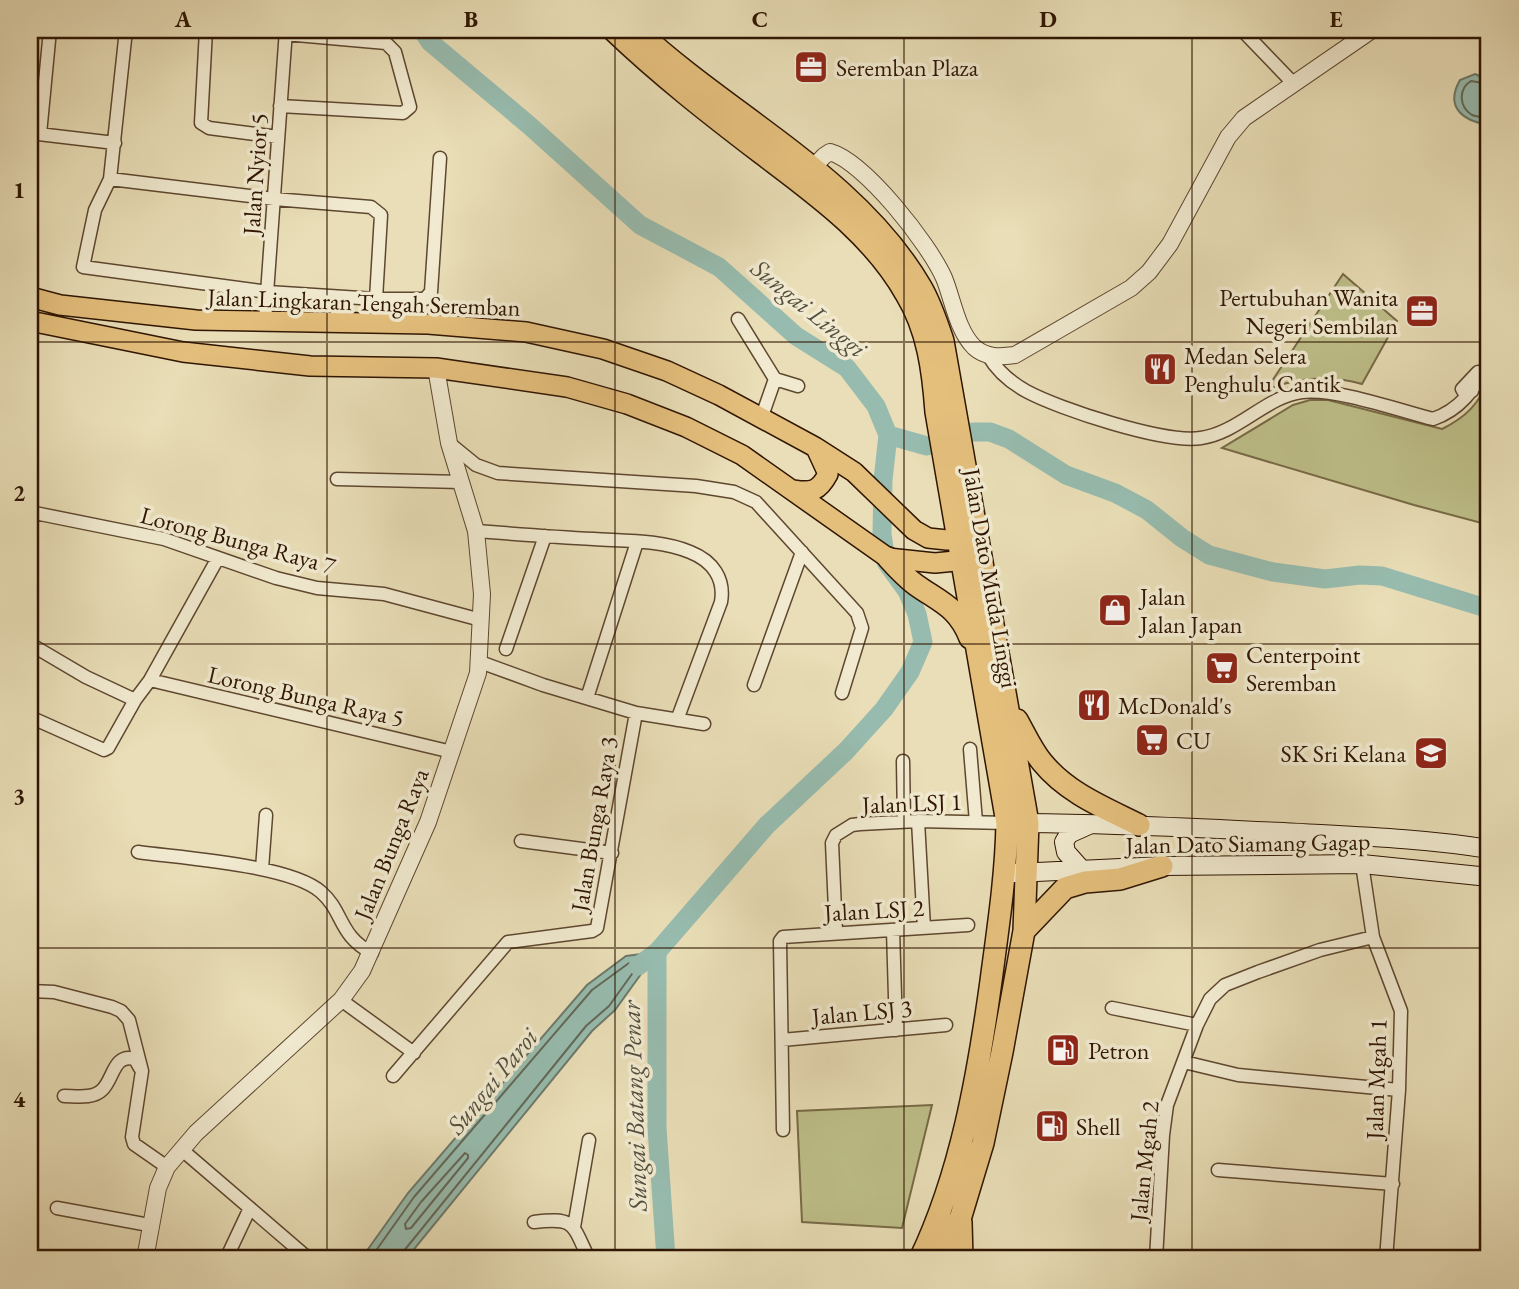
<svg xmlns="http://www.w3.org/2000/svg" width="1519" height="1289" viewBox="0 0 1519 1289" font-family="'EB Garamond',serif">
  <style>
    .green { fill: #bebf89; stroke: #766a46; stroke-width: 2 }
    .water { fill: #97bcaf; stroke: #6d796a; stroke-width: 2 }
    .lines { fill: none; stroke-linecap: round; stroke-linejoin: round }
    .shore { stroke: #636858; stroke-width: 2 }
    .river { stroke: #97bcaf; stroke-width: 19 }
    .minor-casing { stroke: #5e472f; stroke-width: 15 }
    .tertiary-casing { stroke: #5e472f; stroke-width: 18 }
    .secondary-casing { stroke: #2f1502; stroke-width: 20 }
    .primary-casing { stroke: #2f1502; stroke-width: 22 }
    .trunk-casing { stroke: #2f1502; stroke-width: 24 }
    .minor { stroke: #f1ead0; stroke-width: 12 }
    .tertiary { stroke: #f1ead0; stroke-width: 16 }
    .secondary { stroke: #f1ead0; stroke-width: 18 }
    .primary { stroke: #e4bf7c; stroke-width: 19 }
    .trunk { stroke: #e4bf7c; stroke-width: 21 }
    .grid { fill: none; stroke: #2f1502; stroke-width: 2; stroke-opacity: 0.55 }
    .labels { text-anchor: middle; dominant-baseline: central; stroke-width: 7; stroke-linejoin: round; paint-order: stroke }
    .poi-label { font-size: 24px; fill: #2f1502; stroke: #f1ead0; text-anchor: start }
    .street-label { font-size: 24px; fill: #2f1502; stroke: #f1ead0 }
    .water-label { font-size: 26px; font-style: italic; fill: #534f3f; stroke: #f1ead0 }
    .neatline { fill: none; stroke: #2f1502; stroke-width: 2.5 }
    .grid-label { font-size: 23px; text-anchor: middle; font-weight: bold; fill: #2f1502 }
  </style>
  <rect width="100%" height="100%" fill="#e9deb7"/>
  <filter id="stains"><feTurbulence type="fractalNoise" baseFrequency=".00286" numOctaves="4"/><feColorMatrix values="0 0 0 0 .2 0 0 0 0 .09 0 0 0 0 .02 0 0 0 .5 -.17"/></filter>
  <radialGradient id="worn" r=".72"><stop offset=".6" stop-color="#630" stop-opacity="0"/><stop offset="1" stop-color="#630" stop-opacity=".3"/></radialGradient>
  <path class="green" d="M1343 274 1397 321 1362 384C1329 375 1298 377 1266 390Z
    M1489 379V525L1414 505 1222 448 1293 405 1310 400H1328L1442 429C1466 417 1479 404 1489 379Z
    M932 1105 902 1228 802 1222 797 1111Z"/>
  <path class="water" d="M1475 74 1489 80V125C1464 121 1444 108 1460 80Z
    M657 952 615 1010 592 1031 406 1259H361L408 1193 587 985 626 956Z"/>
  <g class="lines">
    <path class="shore" d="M1489 84 1471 81C1458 89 1459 107 1472 115 1477 117 1484 117 1489 118
      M465 1153 468 1155V1158L411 1228 406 1229 405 1224 421 1202Z
      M370 1259 414 1197 592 990 629 963H636L637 967 609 1006 586 1026 403 1252 401 1259"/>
    <path class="river" d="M422 30 430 42 530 126 640 225 719 267 796 336 847 368 876 406 888 435 883 480 882 534 886 562 907 591 917 614 923 642 910 672 884 709 846 751 767 825 657 952 638 966
      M888 435 927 446 973 432H990L1009 439 1066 475 1115 493 1147 510 1182 538 1209 555 1273 572 1325 579 1360 575 1382 576 1489 609
      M657 952V1128L666 1259"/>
    <g class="minor-casing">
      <path id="minor" d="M126 30 110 179 95 210 83 267 268 292 376 299H425L431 292 440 158
        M206 30 201 123 209 128 278 137
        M1242 30 1293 83
        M280 106 403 113 410 107 395 52 386 43 285 34
        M30 133 115 143
        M40 134 50 30
        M110 179 274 199 371 207 381 215 376 299
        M738 319 775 379 762 416
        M265 321 286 30
        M988 355C997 371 1010 382 1026 391 1059 409 1166 444 1201 438 1238 433 1267 396 1302 392 1336 388 1398 410 1433 419 1462 409 1474 388 1489 364
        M775 379 798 386
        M1472 391 1465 394 1462 389 1478 372
        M449 443 476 465 498 473 696 486 734 492 756 502 857 613 862 628 842 693
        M337 479 461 482
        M30 522 35 513 164 539 276 578 317 588 384 594 481 620
        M476 531C515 534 555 537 594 539 625 541 661 540 690 552 713 561 725 579 721 602L677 720
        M30 644 86 677 135 700
        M506 649 545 536
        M480 662 543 685 636 713 704 724
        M150 680 452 752
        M754 685 802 552
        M587 698 637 542
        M30 717 104 750 108 748 135 700 150 680 218 558
        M970 749 976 822
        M903 761 904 822
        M918 821 924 928
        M521 841 612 853
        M138 852C181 858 291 865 321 892 344 912 338 935 372 953
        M1362 864 1373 937 1401 1011 1399 1090 1386 1259
        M262 869 266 815
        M893 930 896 1030
        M836 932 832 843 836 835 852 825 860 824 918 821 1007 823
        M30 991 54 992 112 1007 121 1011 129 1020 142 1071 132 1137 134 1144 167 1167
        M341 1000 414 1053
        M1112 1008 1197 1025
        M782 1040 946 1025
        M1184 1062 1238 1075 1399 1090
        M393 1076 508 942 592 931 597 928 636 713
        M64 1096C76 1096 93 1099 102 1090 114 1079 113 1053 135 1059L140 1068
        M783 1130 780 941 783 937 968 925
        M181 1149 309 1259
        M1218 1170 1393 1184
        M57 1208 149 1225
        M534 1222C576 1217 572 1224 589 1259
        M574 1227 589 1140
        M226 1259 250 1208
        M1156 1259 1163 1135 1167 1105 1197 1025 1210 999 1225 985 1258 972 1320 950 1373 937"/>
    </g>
    <g class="tertiary-casing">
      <path id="tertiary" d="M806 175 824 156 830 152C865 162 929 244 944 278 953 300 957 330 974 347 986 358 1000 357 1015 355L1131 288 1149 272 1170 244 1228 137 1244 118 1372 30
        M145 1259 158 1188 167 1167 196 1133 341 1000 362 971 428 822 478 673 482 594 476 531 449 443 436 368"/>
    </g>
    <g class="secondary-casing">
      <path id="secondary" d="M1017 823C1106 823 1194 828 1283 832 1352 836 1421 838 1489 849
        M1082 870 1066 852 1064 842 1069 834 1089 825
        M1014 873 1162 866 1362 864 1489 877"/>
    </g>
    <g class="primary-casing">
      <path id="primary" d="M30 297 60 305 196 320 428 324 526 332 603 349 667 371 719 395 815 447 854 472 914 530 928 538 947 540 973 536
        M30 321 183 352 310 366 436 368 567 387 627 404 686 427 742 455 888 558 935 563 976 559
        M794 490C812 493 819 491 828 474L816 448"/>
    </g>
    <g class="trunk-casing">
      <path id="trunk" d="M613 30C660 75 710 114 761 153 815 194 872 234 906 294 928 330 933 371 936 412L1007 823C1006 876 998 928 991 981 978 1076 961 1173 920 1259
        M637 30C729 116 856 176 921 287 931 304 937 323 943 341L1028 823 1024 931 1002 1052 983 1143 961 1216 941 1259
        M888 558C897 568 905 577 916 585 940 602 958 607 970 638
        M1017 720C1025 734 1032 750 1042 762 1067 793 1105 808 1139 825
        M1024 931 1065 888 1085 882 1120 879 1162 866
        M961 1222 962 1259"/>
    </g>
    <use href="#minor" class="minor"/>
    <use href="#tertiary" class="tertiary"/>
    <use href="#secondary" class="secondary"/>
    <use href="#primary" class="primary"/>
    <use href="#trunk" class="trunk"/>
  </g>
  <path class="grid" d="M327 30V1259M615 30V1259M904 30V1259M1192 30V1259M30 342H1489M30 644H1489M30 948H1489"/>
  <defs>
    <g id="office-square" transform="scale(1.75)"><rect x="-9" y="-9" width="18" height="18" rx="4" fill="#8f2418" stroke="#f1ead0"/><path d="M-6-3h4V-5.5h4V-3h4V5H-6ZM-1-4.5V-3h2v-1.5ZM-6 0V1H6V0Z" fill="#fff"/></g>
    <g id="restaurant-square" transform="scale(1.75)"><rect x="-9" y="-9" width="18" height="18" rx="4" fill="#8f2418" stroke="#f1ead0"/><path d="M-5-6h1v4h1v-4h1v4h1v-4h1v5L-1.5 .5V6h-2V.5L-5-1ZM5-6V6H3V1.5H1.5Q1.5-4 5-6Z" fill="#fff"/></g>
    <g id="shop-square" transform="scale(1.75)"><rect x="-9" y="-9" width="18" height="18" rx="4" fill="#8f2418" stroke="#f1ead0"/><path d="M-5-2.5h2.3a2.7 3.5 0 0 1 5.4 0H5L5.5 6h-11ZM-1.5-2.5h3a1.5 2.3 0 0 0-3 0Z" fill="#fff"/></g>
    <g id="supermarket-square" transform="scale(1.75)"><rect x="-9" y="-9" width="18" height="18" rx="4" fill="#8f2418" stroke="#f1ead0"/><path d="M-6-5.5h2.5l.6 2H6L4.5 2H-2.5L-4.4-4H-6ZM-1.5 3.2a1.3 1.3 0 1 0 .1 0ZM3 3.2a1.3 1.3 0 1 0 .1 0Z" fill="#fff"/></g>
    <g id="school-square" transform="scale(1.75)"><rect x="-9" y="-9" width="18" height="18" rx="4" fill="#8f2418" stroke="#f1ead0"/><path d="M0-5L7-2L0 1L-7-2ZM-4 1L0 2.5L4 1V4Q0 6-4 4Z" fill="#fff"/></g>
    <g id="fuel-square" transform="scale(1.75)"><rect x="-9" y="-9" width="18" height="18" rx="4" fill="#8f2418" stroke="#f1ead0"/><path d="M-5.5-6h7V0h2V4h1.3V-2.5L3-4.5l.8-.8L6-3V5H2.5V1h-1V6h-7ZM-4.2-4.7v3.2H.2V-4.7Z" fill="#fff"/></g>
  </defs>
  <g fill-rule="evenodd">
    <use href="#office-square" x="811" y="67"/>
    <use href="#office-square" x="1422" y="311"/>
    <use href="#restaurant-square" x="1160" y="369"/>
    <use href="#shop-square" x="1115" y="610"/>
    <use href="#supermarket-square" x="1222" y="668"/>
    <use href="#restaurant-square" x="1094" y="705"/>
    <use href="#supermarket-square" x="1152" y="740"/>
    <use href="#school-square" x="1431" y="753"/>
    <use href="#fuel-square" x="1063" y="1050"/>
    <use href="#fuel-square" x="1052" y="1126"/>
  </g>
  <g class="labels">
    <g class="poi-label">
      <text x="836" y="67">Seremban Plaza</text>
      <text x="1398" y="297" text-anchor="end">Pertubuhan Wanita<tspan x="1398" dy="28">Negeri Sembilan</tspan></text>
      <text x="1184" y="355">Medan Selera<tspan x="1184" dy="28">Penghulu Cantik</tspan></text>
      <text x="1140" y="596">Jalan<tspan x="1140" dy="28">Jalan Japan</tspan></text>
      <text x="1246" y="654">Centerpoint<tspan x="1246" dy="28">Seremban</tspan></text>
      <text x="1118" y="705">McDonald's</text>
      <text x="1176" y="740">CU</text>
      <text x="1406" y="753" text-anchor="end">SK Sri Kelana</text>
      <text x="1088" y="1050">Petron</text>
      <text x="1076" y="1126">Shell</text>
    </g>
    <g class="street-label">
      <text transform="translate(255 174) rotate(-86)">Jalan Nyior 5</text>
      <text transform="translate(364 302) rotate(2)">Jalan Lingkaran Tengah Seremban</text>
      <text transform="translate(238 540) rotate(15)">Lorong Bunga Raya 7</text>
      <text transform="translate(991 578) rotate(80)">Jalan Dato Muda Linggi</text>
      <text transform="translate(306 696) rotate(13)">Lorong Bunga Raya 5</text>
      <text transform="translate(912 803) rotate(-2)">Jalan LSJ 1</text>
      <text transform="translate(594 824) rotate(-80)">Jalan Bunga Raya 3</text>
      <text transform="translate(1248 843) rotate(-1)">Jalan Dato Siamang Gagap</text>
      <text transform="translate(391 844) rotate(-68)">Jalan Bunga Raya</text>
      <text transform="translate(874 910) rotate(-3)">Jalan LSJ 2</text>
      <text transform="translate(862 1012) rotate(-5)">Jalan LSJ 3</text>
      <text transform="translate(1376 1079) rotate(-88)">Jalan Mgah 1</text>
      <text transform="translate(1144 1161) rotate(-84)">Jalan Mgah 2</text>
    </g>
    <g class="water-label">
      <text transform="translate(809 308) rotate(39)">Sungai Linggi</text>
      <text transform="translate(492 1081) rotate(-51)">Sungai Paroi</text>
      <text transform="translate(634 1106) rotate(-92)">Sungai Batang Penar</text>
    </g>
  </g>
  <rect width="1519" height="1289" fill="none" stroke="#e9deb7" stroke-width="77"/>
  <rect x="38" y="38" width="1442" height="1212" class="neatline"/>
  <g class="grid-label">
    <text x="183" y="27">A</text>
    <text x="471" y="27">B</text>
    <text x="760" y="27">C</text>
    <text x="1048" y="27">D</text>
    <text x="1336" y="27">E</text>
    <text x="19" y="198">1</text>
    <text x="19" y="501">2</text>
    <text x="19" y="804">3</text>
    <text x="19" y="1107">4</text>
  </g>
  <rect width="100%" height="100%" filter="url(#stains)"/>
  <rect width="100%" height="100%" fill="url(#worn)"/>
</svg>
